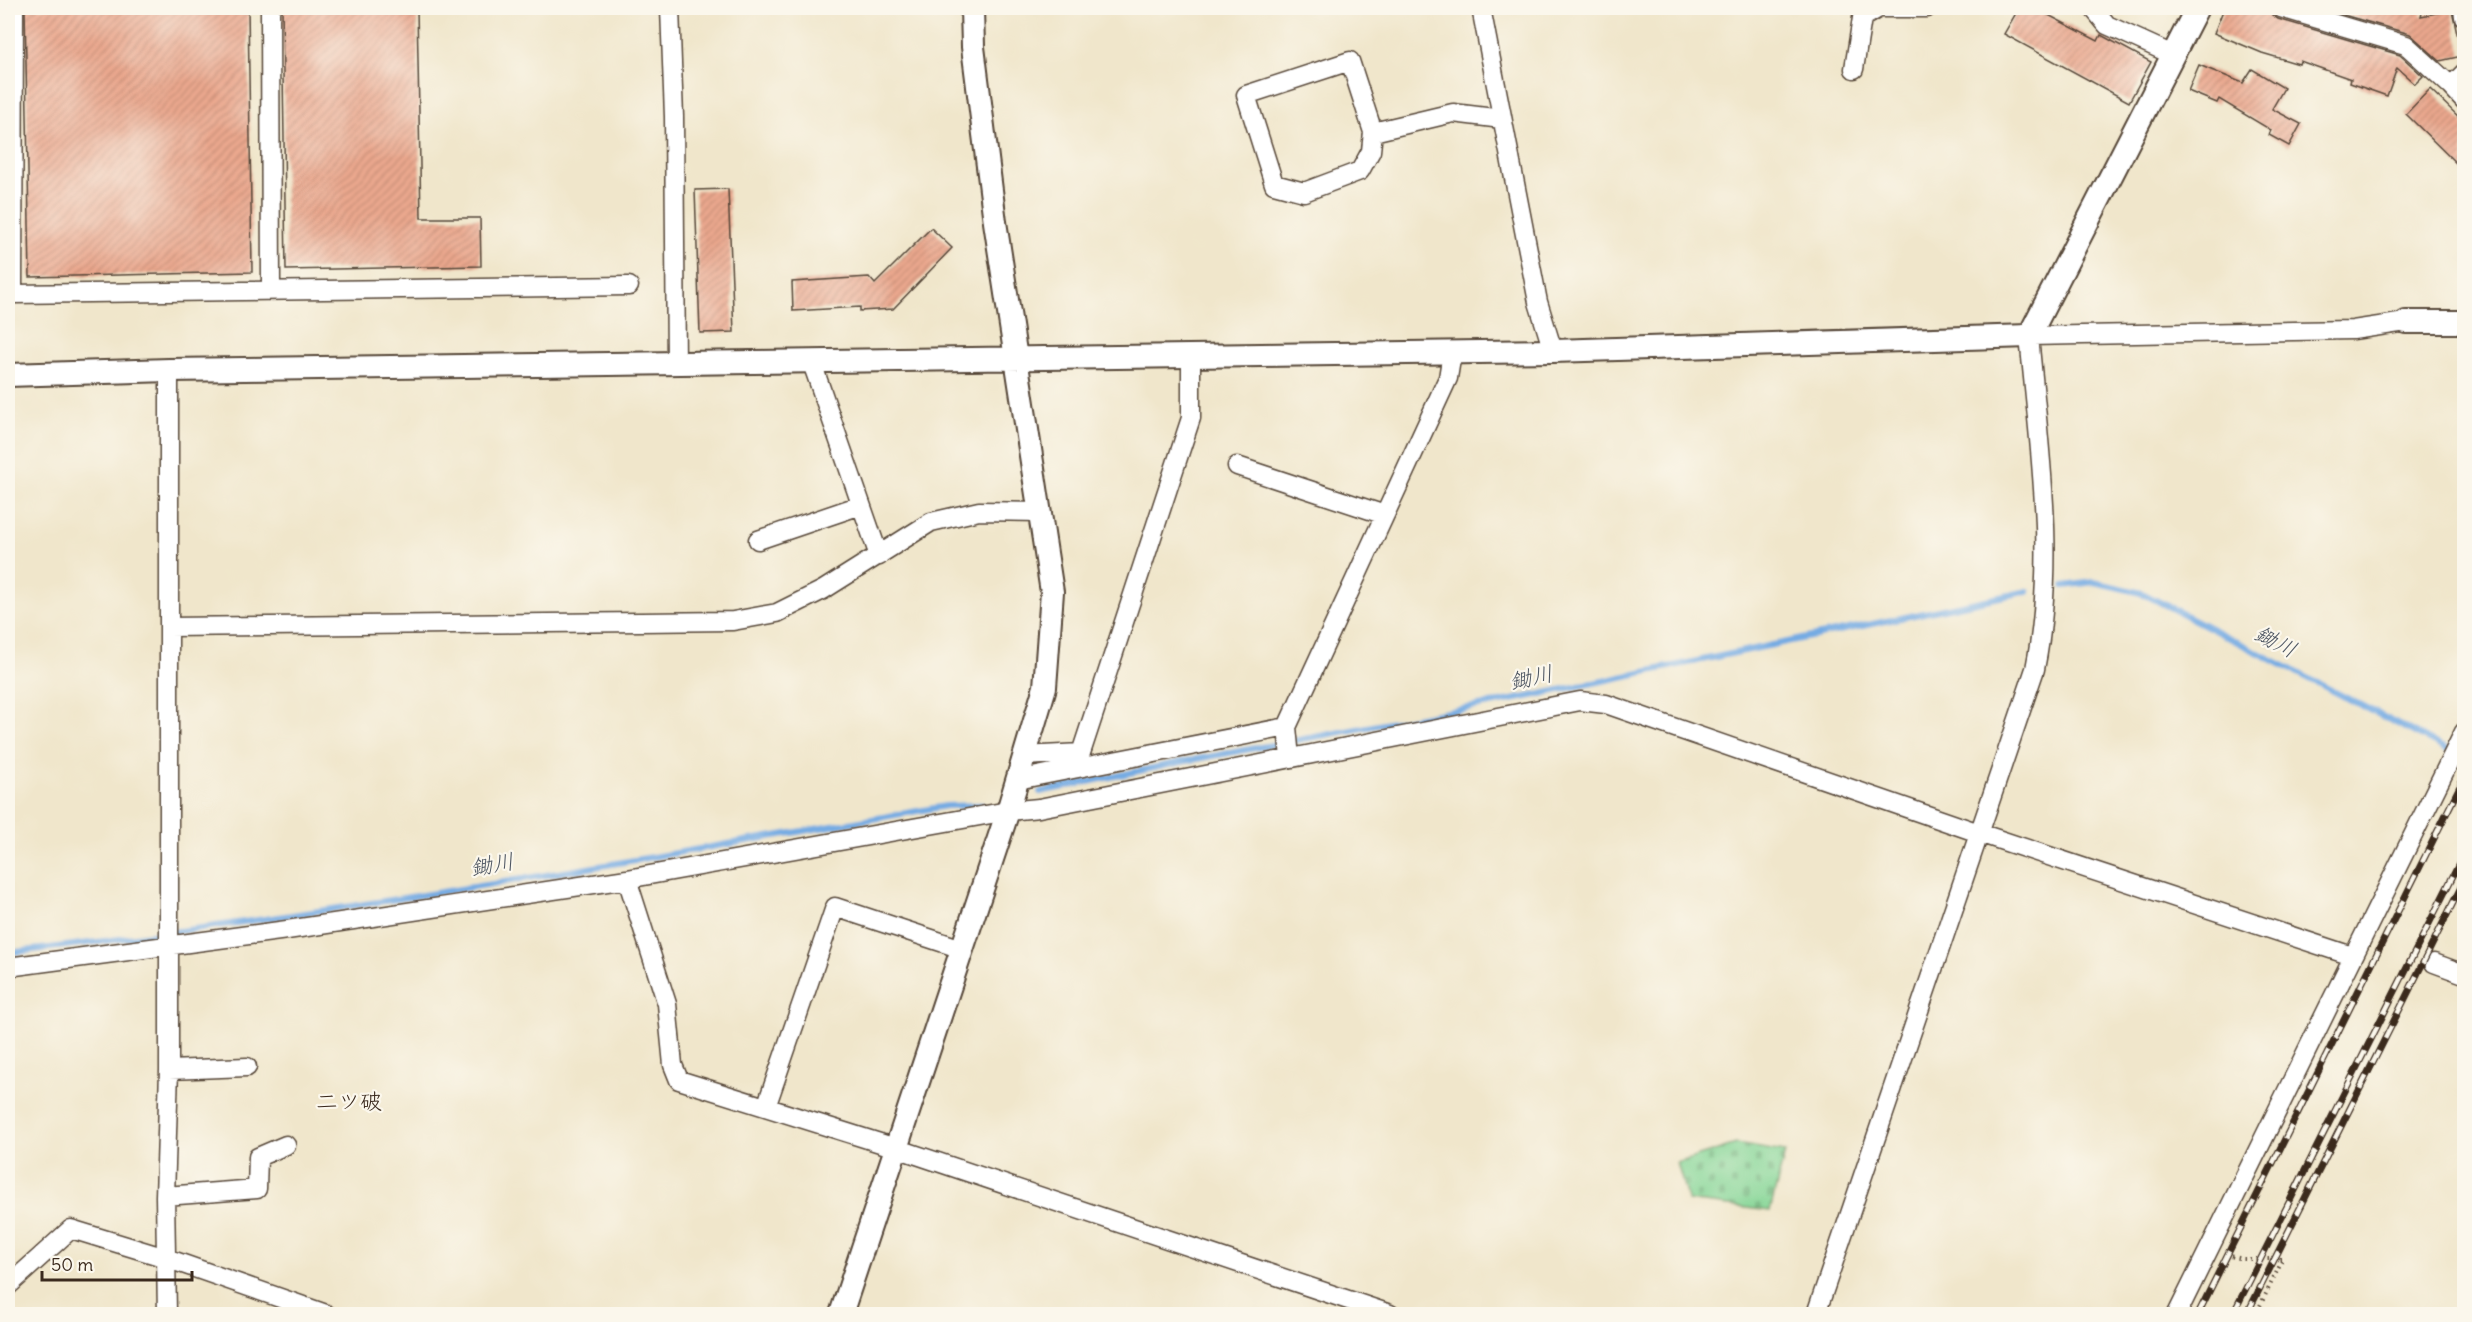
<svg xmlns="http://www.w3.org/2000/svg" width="2472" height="1322" viewBox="0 0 2472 1322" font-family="Delius,'Klee One',sans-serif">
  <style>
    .cemetery { fill: url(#cemetery-stones); stroke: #60805a; stroke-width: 1.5 }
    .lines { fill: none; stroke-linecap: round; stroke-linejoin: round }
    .stream { stroke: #74abe3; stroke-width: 6 }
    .building { fill: url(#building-hatch) }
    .minor-casing { stroke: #564638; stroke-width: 21 }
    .tertiary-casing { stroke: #564638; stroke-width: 26 }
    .path { stroke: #564638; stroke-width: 4; stroke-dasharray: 1.5 4.5; stroke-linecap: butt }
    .minor { stroke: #fff; stroke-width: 18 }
    .tertiary { stroke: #fff; stroke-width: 22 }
    .rail-casing { stroke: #3b2a1e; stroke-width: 7 }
    .rail { stroke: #fbf7ec; stroke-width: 4.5; stroke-dasharray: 14; stroke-linecap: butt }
    .labels { text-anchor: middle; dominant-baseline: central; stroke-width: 4.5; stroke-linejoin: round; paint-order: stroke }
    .water-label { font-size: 22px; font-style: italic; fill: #4f5763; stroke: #fbf7ec }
    .neighbourhood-label { font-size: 22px; fill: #3b2a1e; stroke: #fbf7ec }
  </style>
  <defs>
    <pattern id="cemetery-stones" width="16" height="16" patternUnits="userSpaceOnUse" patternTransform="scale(1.5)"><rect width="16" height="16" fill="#84d595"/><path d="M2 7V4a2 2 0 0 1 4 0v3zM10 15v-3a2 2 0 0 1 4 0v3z" fill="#73b780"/></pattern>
    <pattern id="building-hatch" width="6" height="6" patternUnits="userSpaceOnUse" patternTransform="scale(1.5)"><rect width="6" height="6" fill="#eba88e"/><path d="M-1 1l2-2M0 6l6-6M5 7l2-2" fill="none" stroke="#c08973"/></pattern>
  </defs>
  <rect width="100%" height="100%" fill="#fbf7ec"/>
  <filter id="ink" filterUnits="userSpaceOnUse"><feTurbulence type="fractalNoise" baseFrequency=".0167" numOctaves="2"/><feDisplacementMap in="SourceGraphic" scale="12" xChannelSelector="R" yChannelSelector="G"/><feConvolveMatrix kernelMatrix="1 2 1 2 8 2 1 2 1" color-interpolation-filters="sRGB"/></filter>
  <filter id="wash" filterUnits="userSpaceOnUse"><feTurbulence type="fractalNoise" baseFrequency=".008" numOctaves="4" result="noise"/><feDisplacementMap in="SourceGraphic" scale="24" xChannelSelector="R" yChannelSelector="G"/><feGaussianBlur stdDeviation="1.35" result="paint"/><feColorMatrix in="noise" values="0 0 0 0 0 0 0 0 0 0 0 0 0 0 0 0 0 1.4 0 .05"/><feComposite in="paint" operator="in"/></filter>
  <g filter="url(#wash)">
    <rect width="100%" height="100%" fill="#f0e6cb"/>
    <path class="cemetery" d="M1736 1144 1785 1152 1770 1211 1688 1201 1677 1163Z"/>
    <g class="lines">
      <path class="stream" d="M2064 586 2094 582 2142 593 2464 758
        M1040 792 1181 762 1522 698 2028 591
        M8 953C322 916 634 861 946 806L982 805"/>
    </g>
    <g id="blocks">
      <path class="building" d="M25 8H248L252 272 30 277Z
        M282 8H417L421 218H480L481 266 286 270Z
        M2019 8H2035L2098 41 2101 35 2151 62 2129 102 2004 34Z
        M2224 8H2270L2272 15 2278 19 2400 55 2423 76 2415 84 2397 68 2387 96 2350 83 2351 79 2300 61 2299 64 2262 53 2214 33Z
        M2319 8H2423L2421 16 2452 10 2462 56 2440 61 2410 34Z
        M2199 65 2243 83 2252 69 2284 88 2272 109 2301 124 2289 146 2269 135 2271 130 2219 99 2217 103 2188 91Z
        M2430 89 2464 122V171L2406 114Z
        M728 189 734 332 700 333 695 190Z
        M931 228 952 248 893 309 860 311V307L793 311 792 282 869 277 875 284Z"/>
    </g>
  </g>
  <g filter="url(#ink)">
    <use href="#blocks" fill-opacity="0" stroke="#564638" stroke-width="1.5"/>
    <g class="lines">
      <g class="minor-casing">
        <path id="minor" d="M14 8 13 294 629 286
          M270 8 271 291
          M670 8 674 117 676 365
          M1481 8 1538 302 1553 351
          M2093 8 2107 25 2173 55
          M2281 8 2406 45 2451 86 2464 73
          M2463 8 2464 17
          M1854 69 1862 18 1879 8H1927
          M2451 86 2464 100
          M1373 132 1371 151 1360 171 1304 192 1274 184 1246 95 1350 61 1373 132 1453 113 1502 119
          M812 363 879 556
          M1237 466 1385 515
          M758 540 861 505
          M169 627 733 621 777 613 823 590 931 522 979 511 1041 512
          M1287 727 1448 378 1452 353
          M1024 756 1081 753 1191 418V357
          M1017 780 1287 727 1290 758
          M627 879 667 1004 673 1065 679 1080 896 1148 1390 1314
          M2434 963 2464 974
          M8 967 287 930 627 879 1008 811 1039 808 1580 701 1606 704 1979 833 2352 956
          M169 1070 247 1067
          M766 1107 835 907 962 949
          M165 1196 257 1189 258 1157 286 1145
          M8 1286 71 1229 166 1258 326 1314
          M167 1314 165 1196 169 1070V370
          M1816 1314 2035 669C2057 559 2039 447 2029 336L2353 330 2406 322
          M2177 1314 2464 732"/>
      </g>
      <g class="tertiary-casing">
        <path id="tertiary" d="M2406 322H2464
          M8 375 169 370 1553 351 2029 336 2197 8
          M841 1314 1008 811 1045 687 1052 592 995 222 973 47 972 8"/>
      </g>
      <path class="path" d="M2226 1255 2243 1259H2283L2256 1314"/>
      <use href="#minor" class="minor"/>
      <use href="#tertiary" class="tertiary"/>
      <g class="rail-casing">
        <path id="rail" d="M2198 1314 2464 778
          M2233 1314 2464 854
          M2247 1314 2464 881"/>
      </g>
      <use href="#rail" class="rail"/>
    </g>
  </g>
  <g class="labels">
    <g class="water-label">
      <text transform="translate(2276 641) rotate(27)">鋤川</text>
      <text transform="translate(1531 677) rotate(-12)">鋤川</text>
      <text transform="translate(492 864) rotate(-10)">鋤川</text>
    </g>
    <g class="neighbourhood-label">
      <text x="349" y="1101">二ツ破</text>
    </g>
  </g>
  <rect width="2472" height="1322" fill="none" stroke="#fbf7ec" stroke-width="30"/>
  <path d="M42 1271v9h150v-9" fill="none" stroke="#3b2a1e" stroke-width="3"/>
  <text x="51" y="1271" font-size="18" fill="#3b2a1e" stroke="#fbf7ec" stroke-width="4.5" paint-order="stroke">50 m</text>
</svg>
